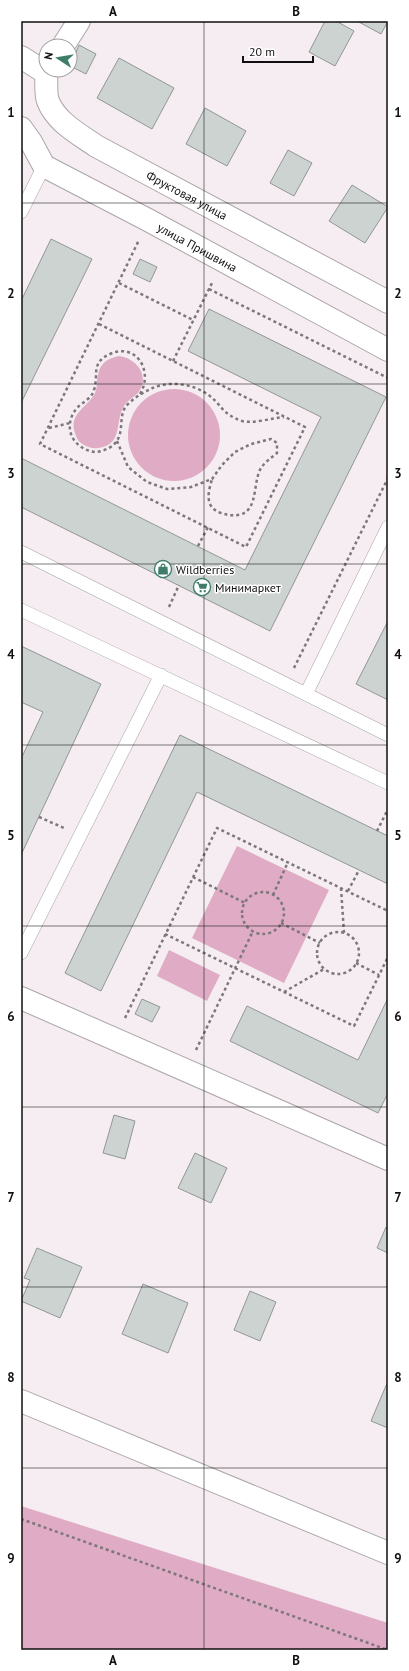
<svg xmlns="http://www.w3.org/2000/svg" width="409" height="1671" viewBox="0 0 409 1671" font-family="'PT Sans',sans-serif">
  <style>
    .green { fill: #e0abc5 }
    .building { fill: #ccd3d0; stroke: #919795 }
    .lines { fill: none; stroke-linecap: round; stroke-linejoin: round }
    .service-casing { stroke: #aca5a8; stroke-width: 14 }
    .minor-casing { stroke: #aca5a8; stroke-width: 24 }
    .path { stroke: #7c777a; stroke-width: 2.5; stroke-dasharray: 3 3; stroke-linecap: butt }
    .service { stroke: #fff; stroke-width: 13 }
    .minor { stroke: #fff; stroke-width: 22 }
    .grid { fill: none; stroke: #110f10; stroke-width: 1; stroke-opacity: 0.55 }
    .labels { text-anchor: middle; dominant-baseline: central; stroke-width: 3; stroke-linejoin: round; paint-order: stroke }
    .street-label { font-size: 12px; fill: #110f10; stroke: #fff }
    .poi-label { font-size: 12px; fill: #110f10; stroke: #fff; text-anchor: start }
    .neatline { fill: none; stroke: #110f10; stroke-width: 1.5 }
    .grid-label { font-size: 13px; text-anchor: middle; font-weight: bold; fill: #110f10 }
  </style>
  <rect width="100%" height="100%" fill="#f5edf1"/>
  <path class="green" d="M119 356C136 358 151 376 138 393 133 398 126 401 123 408 115 423 123 445 98 448 93 449 86 447 81 443 78 441 76 437 75 433 68 414 88 407 95 393 98 387 96 381 98 375 100 363 108 358 119 356Z
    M128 435a46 46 0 1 1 92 0a46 46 0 1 1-92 0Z
    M237 846 329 890 284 983 192 938Z
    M169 950 220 975 207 1001 157 976Z
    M21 1506 388 1623V1650H21Z"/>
  <path class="building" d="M325 21H336L354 31 335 66 309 52Z
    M357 21H388L381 34Z
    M79 45 96 54 86 74 70 66Z
    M119 58 174 88 152 129 97 98Z
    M205 108 246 131 227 166 186 144Z
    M288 150 312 163 294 196 270 183Z
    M352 185 388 207 365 243 329 221Z
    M51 239 92 259 21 403V301Z
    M140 259 157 267 150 282 133 274Z
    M209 309 386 397 270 631 21 507V458L245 570 321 417 188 351Z
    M388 621V700L356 684Z
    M21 646 101 684 21 855V759L43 712 21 702Z
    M180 735 388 836V884L197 792 101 991 65 973Z
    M388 998V1093L378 1113 230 1041 247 1006 358 1060Z
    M142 999 160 1007 152 1022 135 1014Z
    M114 1115 135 1121 125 1159 103 1153Z
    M195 1153 227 1168 211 1203 178 1188Z
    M386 1227 388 1228V1253L377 1248Z
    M37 1248 82 1267 60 1318 21 1301 30 1280 24 1278Z
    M143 1284 188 1303 168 1353 122 1334Z
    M250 1291 276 1302 260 1341 234 1330Z
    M388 1381V1428L371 1421Z"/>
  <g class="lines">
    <g class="service-casing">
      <path id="service" d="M21 212 44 166
        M21 552 388 735
        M21 610 388 783
        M306 694 388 527
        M21 953 161 675"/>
    </g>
    <g class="minor-casing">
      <g id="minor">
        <path d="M63 46 79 21"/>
        <path id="s1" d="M21 57 46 73C47 81 45 93 48 101 56 122 79 134 96 146L388 302"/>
        <path id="s2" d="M21 128 31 142 44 166 148 220 388 350"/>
        <path d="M21 998 388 1159"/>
        <path d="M21 1401 388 1553"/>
      </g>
    </g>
    <path class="path" d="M119 283 193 320
      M209 289 388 378
      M99 324 305 427 246 547 40 444 139 240
      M173 361 213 281
      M140 394C154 371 136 342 110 354 90 363 99 375 94 390 92 398 83 402 78 407 69 416 67 430 74 440 79 447 87 451 95 452 100 452 105 450 109 448 128 437 116 417 127 405 135 397 145 391 155 387 171 381 193 384 207 394 222 404 221 414 242 421 251 424 274 418 284 417
      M49 428 70 423
      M117 441 128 467 147 482 167 489 191 487 212 479 222 465 235 452 251 444 271 439 277 443V453C271 458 265 462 261 468 251 485 261 519 229 515 223 514 215 512 211 506 206 497 210 487 212 479
      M198 546 208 527
      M169 607 179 585
      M294 668 388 478
      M39 817 64 828
      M377 831 388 809
      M193 877 245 903
      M341 888 344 933
      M348 891 359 870
      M242 913a21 21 0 1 1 42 0a21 21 0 1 1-42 0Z
      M273 895 288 862
      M281 923 320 943
      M317 953a21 21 0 1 1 42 0a21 21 0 1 1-42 0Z
      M165 934 354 1026 388 957
      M356 963 379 975
      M284 992 324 969
      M125 1018 217 828 388 911
      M196 1050 253 931
      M21 1519 388 1650"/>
    <use href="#service" class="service"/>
    <use href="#minor" class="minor"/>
  </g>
  <path class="grid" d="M204 21V1650M21 203H388M21 384H388M21 564H388M21 745H388M21 926H388M21 1107H388M21 1287H388M21 1468H388"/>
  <defs>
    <g id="shop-ring" transform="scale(0.9)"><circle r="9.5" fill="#fff" stroke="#3f7d6a" stroke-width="1.5"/><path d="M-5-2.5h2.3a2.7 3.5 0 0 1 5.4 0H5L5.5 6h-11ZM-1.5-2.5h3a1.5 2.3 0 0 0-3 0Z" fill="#3f7d6a"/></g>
    <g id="supermarket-ring" transform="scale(0.9)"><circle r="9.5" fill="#fff" stroke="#3f7d6a" stroke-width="1.5"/><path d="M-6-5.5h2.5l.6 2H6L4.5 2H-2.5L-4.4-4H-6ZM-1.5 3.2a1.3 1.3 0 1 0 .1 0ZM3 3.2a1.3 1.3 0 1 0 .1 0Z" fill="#3f7d6a"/></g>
  </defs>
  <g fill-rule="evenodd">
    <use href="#shop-ring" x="163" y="569"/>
    <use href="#supermarket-ring" x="202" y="587"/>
  </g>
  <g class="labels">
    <g class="street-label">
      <text stroke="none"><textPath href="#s1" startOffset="228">Фруктовая улица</textPath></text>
      <text stroke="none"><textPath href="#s2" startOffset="218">улица Пришвина</textPath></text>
    </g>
    <g class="poi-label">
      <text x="176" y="569">Wildberries</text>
      <text x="215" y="587">Минимаркет</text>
    </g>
  </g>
  <rect width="409" height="1671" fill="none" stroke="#ffffff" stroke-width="44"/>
  <g transform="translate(58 58) rotate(282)"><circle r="19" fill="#ffffff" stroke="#a09f9f"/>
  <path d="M0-3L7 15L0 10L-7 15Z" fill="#3f7d6a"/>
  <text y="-6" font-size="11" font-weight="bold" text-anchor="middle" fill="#110f10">N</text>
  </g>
  <path d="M243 56v6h70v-6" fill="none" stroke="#110f10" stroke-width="2"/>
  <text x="249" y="56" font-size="12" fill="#110f10" stroke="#ffffff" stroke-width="3" paint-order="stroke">20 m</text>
  <rect x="22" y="22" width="365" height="1627" class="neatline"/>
  <g class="grid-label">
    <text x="113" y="16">A</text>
    <text x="296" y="16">B</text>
    <text x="11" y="117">1</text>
    <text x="398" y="117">1</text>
    <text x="11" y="298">2</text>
    <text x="398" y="298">2</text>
    <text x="11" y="478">3</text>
    <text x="398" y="478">3</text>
    <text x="11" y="659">4</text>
    <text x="398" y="659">4</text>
    <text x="11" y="840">5</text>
    <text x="398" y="840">5</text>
    <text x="11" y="1021">6</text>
    <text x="398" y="1021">6</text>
    <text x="11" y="1202">7</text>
    <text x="398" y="1202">7</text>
    <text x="11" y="1382">8</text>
    <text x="398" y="1382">8</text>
    <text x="11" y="1563">9</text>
    <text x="398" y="1563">9</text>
    <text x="113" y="1665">A</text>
    <text x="296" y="1665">B</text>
  </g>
</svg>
